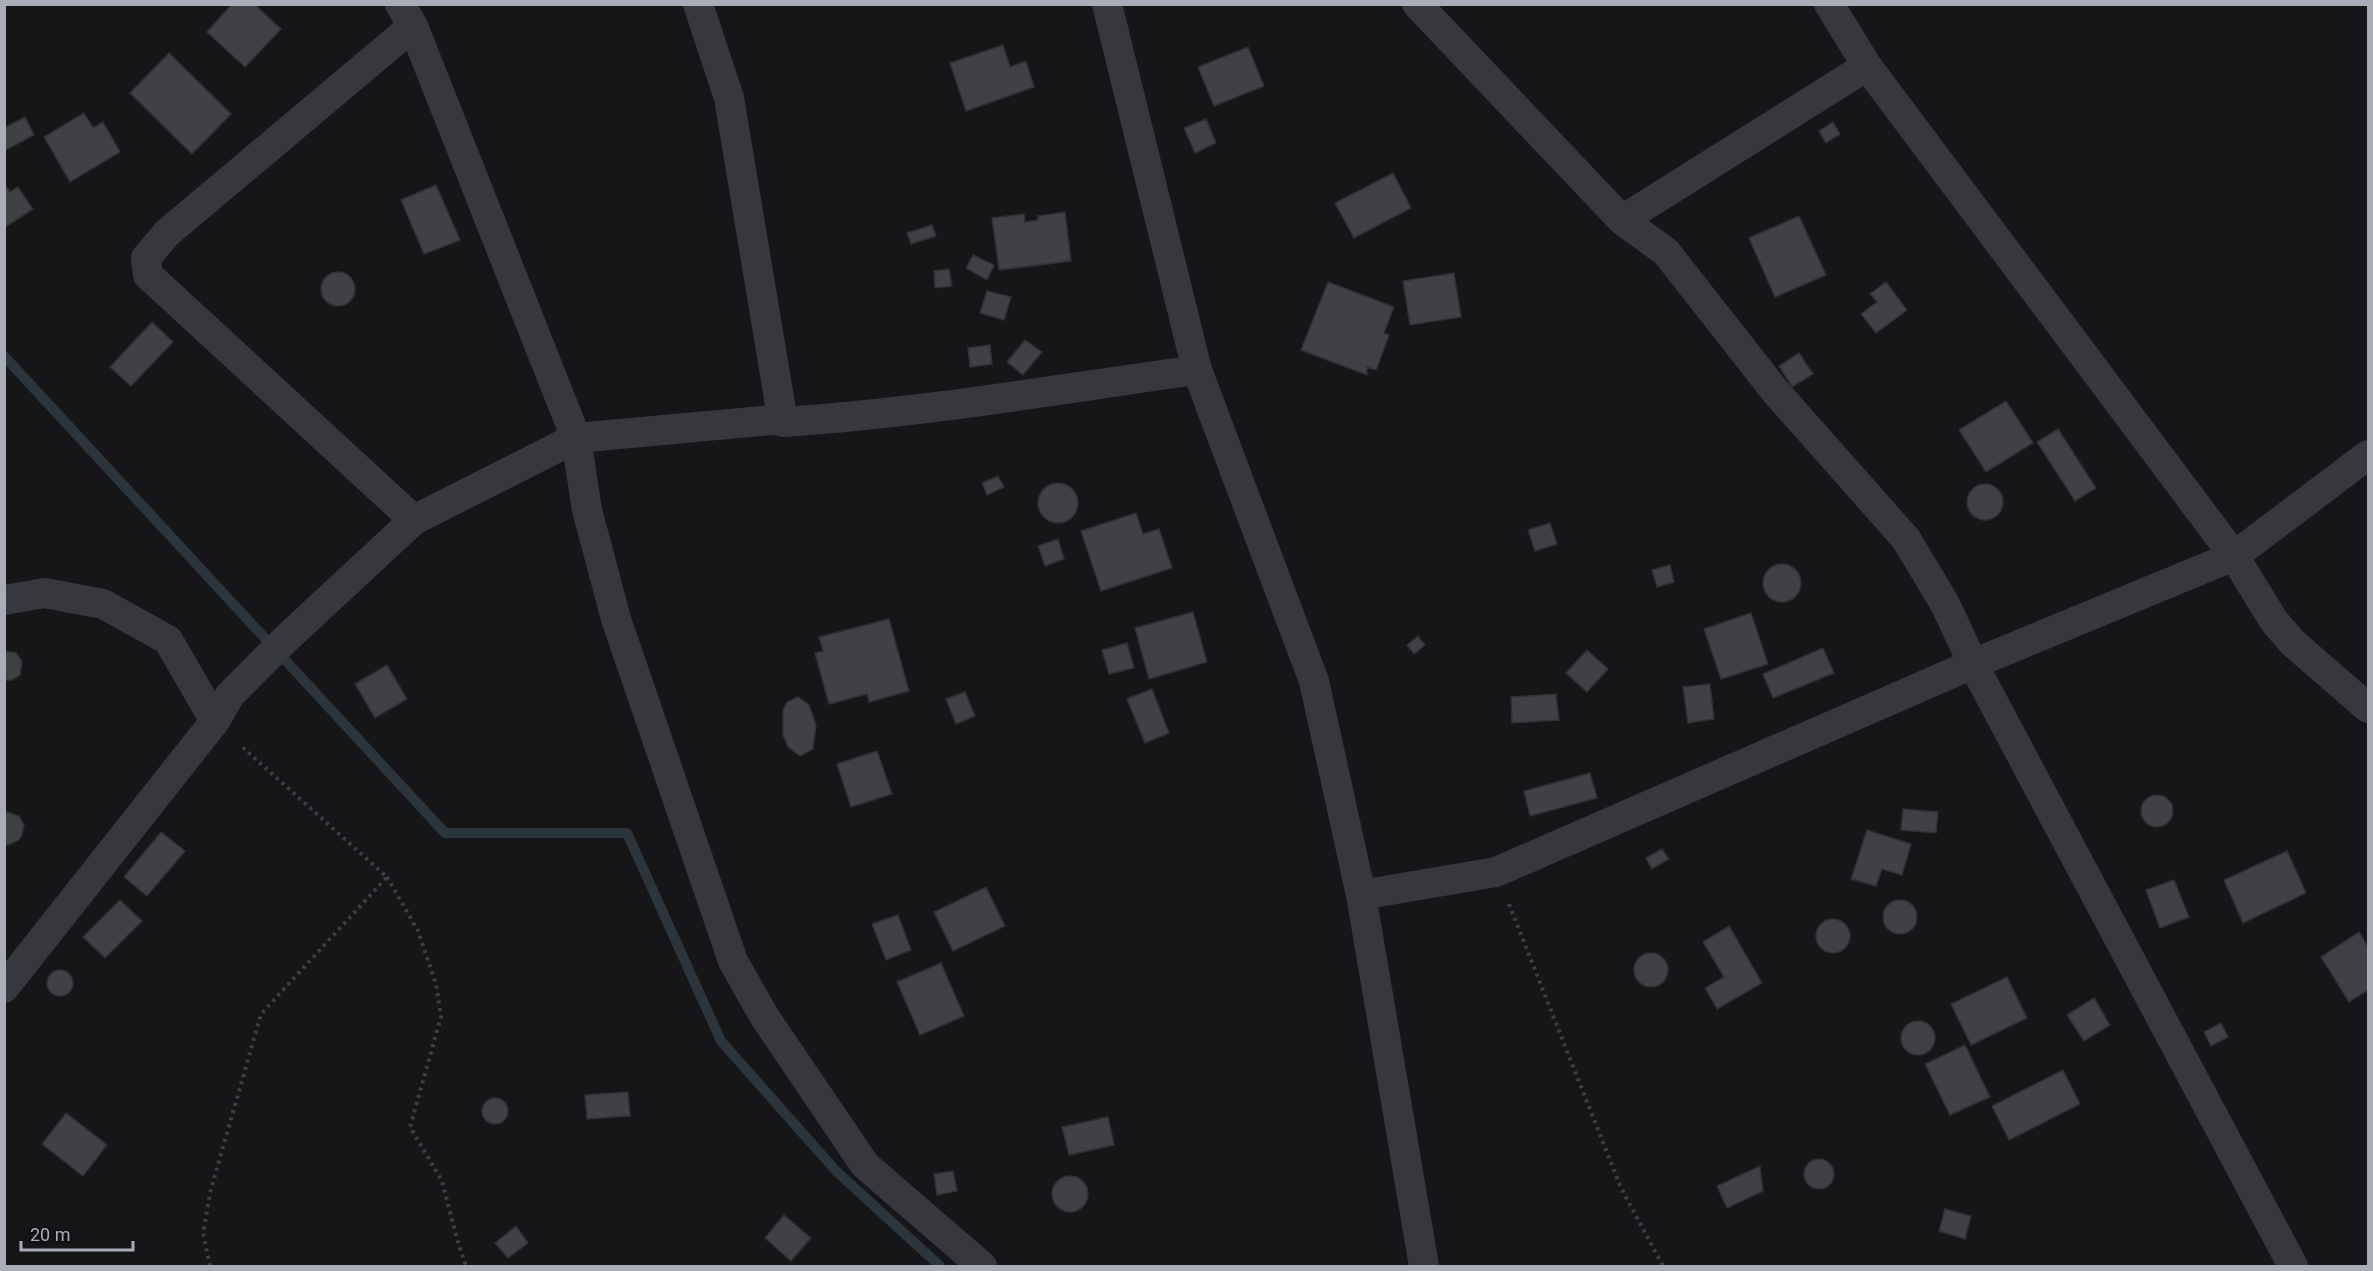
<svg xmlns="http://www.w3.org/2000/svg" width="2373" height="1271" viewBox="0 0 2373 1271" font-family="Roboto,sans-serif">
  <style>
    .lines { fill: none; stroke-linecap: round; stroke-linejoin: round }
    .stream { stroke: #2c353c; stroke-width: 10 }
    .building { fill: #404145; stroke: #303034; stroke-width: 1.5 }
    .path { stroke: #3d3f44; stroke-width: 4; stroke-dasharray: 3 4.5; stroke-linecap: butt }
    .street { stroke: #37383d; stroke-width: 30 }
  </style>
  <rect width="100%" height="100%" fill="#161618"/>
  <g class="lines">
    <path class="stream" d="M4 356 445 833H627L721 1041 836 1171 940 1266"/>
  </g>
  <path class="building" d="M232 4H254L281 29 245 67 207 32Z
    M1003 45 1010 67 1026 61 1034 87 966 111 950 63Z
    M1248 47 1264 86 1214 106 1198 67Z
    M169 53 231 114 192 154 130 93Z
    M84 113 93 128 103 122 120 152 70 182 44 137Z
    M25 117 34 135 4 151V128Z
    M1206 119 1216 143 1195 153 1184 128Z
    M1833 122 1840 134 1826 143 1819 131Z
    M1393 173 1411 208 1354 238 1335 203Z
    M4 183 10 192 18 187 33 209 4 228Z
    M436 185 460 240 424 254 401 200Z
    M1065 212 1071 261 999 270 992 218 1024 214 1025 222 1038 220V216Z
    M1799 216 1826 275 1775 297 1749 238Z
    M932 225 936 236 911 244 907 233Z
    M973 255 994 265 987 280 966 268Z
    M949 269 952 286 935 288 934 271Z
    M321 289a17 17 0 1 1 34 0a17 17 0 1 1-34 0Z
    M1454 273 1461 317 1410 325 1403 281Z
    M1328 282 1394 307 1384 333 1389 335 1376 370 1367 367V375L1301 350Z
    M1886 282 1907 310 1876 333 1861 314 1877 302 1870 294Z
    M987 291 1011 297 1004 320 980 313Z
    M152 322 173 342 131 386 110 367Z
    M1025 340 1042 352 1023 375 1007 362Z
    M990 345 992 364 970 367 968 348Z
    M1799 353 1813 374 1792 387 1779 366Z
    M2006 401 2033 443 1986 472 1959 430Z
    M2058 429 2096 488 2075 501 2037 442Z
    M998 476 1004 487 987 495 982 483Z
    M1038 503a20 20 0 1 1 40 0a20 20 0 1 1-40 0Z
    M1967 502a18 18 0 1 1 36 0a18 18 0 1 1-36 0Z
    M1136 513 1143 534 1159 529 1172 568 1101 591 1081 531Z
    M1550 523 1557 544 1535 551 1528 530Z
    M1058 539 1064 559 1045 566 1038 546Z
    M1763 583a19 19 0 1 1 38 0a19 19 0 1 1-38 0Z
    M1670 565 1674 582 1657 587 1652 570Z
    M1193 612 1207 662 1149 679 1135 628Z
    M1751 613 1768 664 1721 679 1704 629Z
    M889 619 909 691 869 702 867 694 829 704 815 653 823 651 819 637Z
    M1418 636 1425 645 1414 654 1407 645Z
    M1127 643 1134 668 1109 674 1102 650Z
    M1823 648 1834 673 1773 698 1763 674Z
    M1587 650 1608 669 1587 692 1566 673Z
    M4 651 16 653 22 661 20 675 12 680H4Z
    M387 665 407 699 375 718 355 684Z
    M1710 684 1714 719 1688 723 1683 687Z
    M1152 689 1169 733 1145 743 1127 699Z
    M965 692 975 716 956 724 946 699Z
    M1556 694 1559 720 1512 723 1511 697Z
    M798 697 809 705 816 725 813 749 800 756 788 747 783 735V710L787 702Z
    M877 751 892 794 851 807 837 764Z
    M1590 773 1597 798 1530 816 1524 791Z
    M2141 811a16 16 0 1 1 32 0a16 16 0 1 1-32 0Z
    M1903 809 1938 812 1936 833 1901 830Z
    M4 811 19 816 24 825 22 835 19 840 8 845 4 844Z
    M1867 830 1911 844 1902 875 1882 869 1876 886 1851 879Z
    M161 832 185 851 147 896 124 877Z
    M1662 849 1669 859 1652 869 1646 858Z
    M2287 851 2306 893 2243 923 2224 880Z
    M2174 880 2189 917 2160 928 2146 890Z
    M986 887 1005 926 953 951 934 912Z
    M120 900 142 921 105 958 83 937Z
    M1883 917a17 17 0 1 1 34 0a17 17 0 1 1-34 0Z
    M898 915 911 950 886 960 872 924Z
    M1816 936a17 17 0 1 1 34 0a17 17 0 1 1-34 0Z
    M1729 926 1762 983 1717 1009 1705 988 1724 977 1703 942Z
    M2359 932 2368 947V990L2349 1002 2321 957Z
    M1634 970a17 17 0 1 1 34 0a17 17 0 1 1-34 0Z
    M941 963 964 1016 920 1035 897 982Z
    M47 983a13 13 0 1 1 26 0a13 13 0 1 1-26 0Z
    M2007 977 2027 1018 1971 1045 1951 1004Z
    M2094 998 2110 1025 2084 1041 2067 1015Z
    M1901 1038a17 17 0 1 1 34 0a17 17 0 1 1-34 0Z
    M2221 1023 2228 1037 2211 1046 2204 1032Z
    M1965 1045 1990 1097 1950 1115 1925 1064Z
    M2063 1070 2080 1104 2009 1140 1992 1106Z
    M628 1092 630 1116 587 1119 585 1095Z
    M482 1111a13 13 0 1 1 26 0a13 13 0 1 1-26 0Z
    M66 1113 107 1145 83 1176 42 1144Z
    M1108 1117 1114 1145 1069 1155 1062 1127Z
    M1804 1174a15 15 0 1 1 30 0a15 15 0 1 1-30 0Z
    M1760 1166 1763 1191 1727 1208 1717 1186Z
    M953 1171 957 1191 937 1195 934 1174Z
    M1052 1194a18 18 0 1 1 36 0a18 18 0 1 1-36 0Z
    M1945 1209 1971 1216 1965 1239 1939 1231Z
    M784 1215 811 1238 791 1261 765 1238Z
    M516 1226 528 1243 508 1258 495 1243Z"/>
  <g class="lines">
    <path class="path" d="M387 877 418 931 436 984 441 1017 410 1127 442 1181 457 1239 466 1266
      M1509 904 1621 1188 1663 1266
      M210 1266 203 1233 211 1189 261 1014 387 877 240 745"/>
    <path class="street" d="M400 4 413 26 576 438 587 510 616 619 733 961 764 1016 865 1165 982 1266
      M698 4 729 98 783 422C921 413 1059 389 1197 370
      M1107 4 1197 370 1314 681 1361 895 1424 1266
      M1417 4 1622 220 1666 252 1775 391 1906 539 1945 604 1973 664 2293 1266
      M1829 4 1867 66
      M413 26 167 233 146 258 148 275 414 520
      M1622 220 1867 66 2234 556 2274 621 2292 642 2368 708
      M4 600 45 593 103 604 168 640 215 721
      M1361 895 1496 872 1973 664 2234 556 2368 455
      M4 988 215 721 230 695 289 636 414 520 576 438 783 419"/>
  </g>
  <rect width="2373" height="1271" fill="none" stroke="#a8adb8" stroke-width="12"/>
  <path d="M21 1241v9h112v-9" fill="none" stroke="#a8adb8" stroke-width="3"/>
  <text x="30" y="1241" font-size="18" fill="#a8adb8" stroke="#111113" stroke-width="4.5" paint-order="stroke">20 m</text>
</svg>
